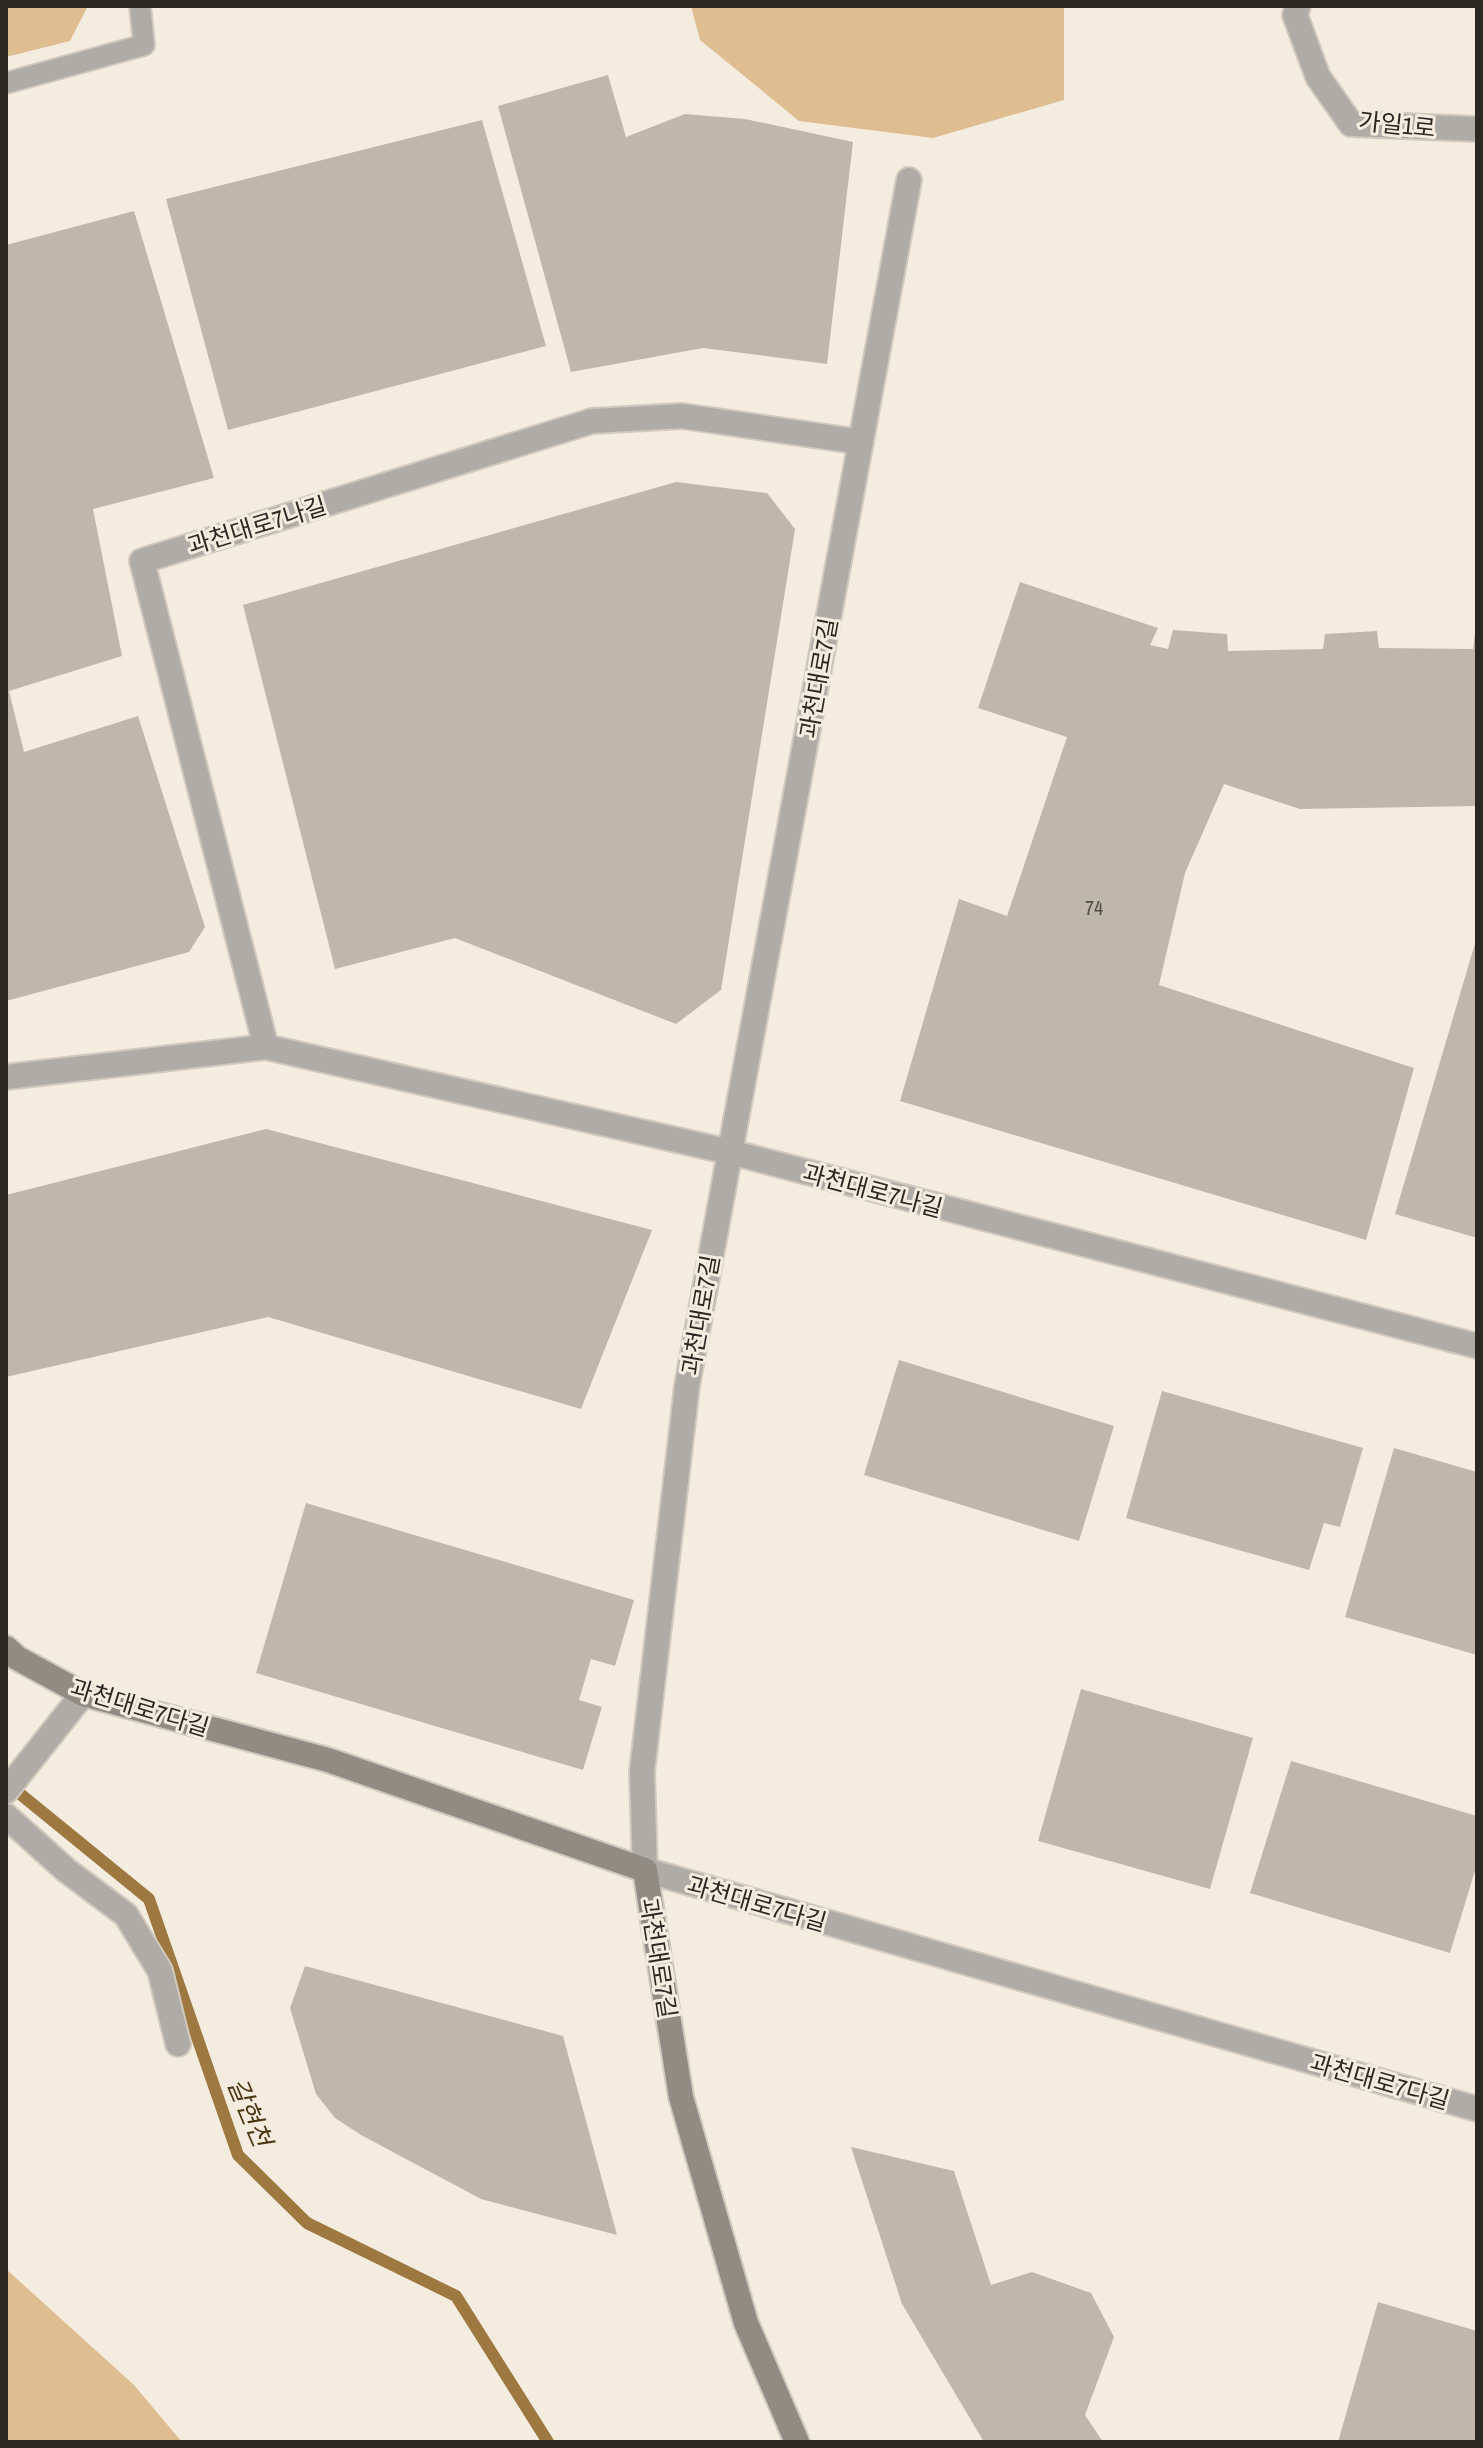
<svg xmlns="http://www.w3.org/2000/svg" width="1483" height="2448" viewBox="0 0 1483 2448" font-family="'Archivo Narrow','Noto Sans KR',sans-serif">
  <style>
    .green { fill: #debe91 }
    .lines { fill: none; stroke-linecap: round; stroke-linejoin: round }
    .stream { stroke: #9d7840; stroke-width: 12 }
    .building { fill: #c0b7ab }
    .lane-casing { stroke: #d1c9be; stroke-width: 24 }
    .street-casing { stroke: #d1c9be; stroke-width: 28 }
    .secondary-casing { stroke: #d1c9be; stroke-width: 28 }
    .lane { stroke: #afaba6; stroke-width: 20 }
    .street { stroke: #afaba6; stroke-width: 24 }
    .secondary { stroke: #908b83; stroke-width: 24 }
    .labels { text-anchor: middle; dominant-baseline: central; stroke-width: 6; stroke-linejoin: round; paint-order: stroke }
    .number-label { font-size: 20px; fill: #504c45 }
    .street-label { font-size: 24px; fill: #2b2823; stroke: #f5ece0 }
    .water-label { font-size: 26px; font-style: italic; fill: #4c3614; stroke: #f5ece0 }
  </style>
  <rect width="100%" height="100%" fill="#f5ece0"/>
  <path class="green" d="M6 6H88L70 41 6 57Z
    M691 6H1064V100L933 138 799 121 700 40Z
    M6 2269 134 2385 182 2442H6Z"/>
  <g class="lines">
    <path class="stream" d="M8 1784 149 1899 238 2155 307 2223 456 2296 548 2442"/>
  </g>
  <path class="building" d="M608 75 626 137 685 114 745 119 853 142 827 364 703 348 571 372 498 106Z
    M482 120 546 346 228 430 166 199Z
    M134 211 214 478 93 509 122 656 9 691 24 752 138 716 205 927 189 952 6 1001V245Z
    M676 482 767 493 795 529 721 990 676 1024 455 938 335 969 243 605Z
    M1020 582 1158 628 1150 645 1168 649 1173 630 1227 634 1228 651 1323 649 1325 634 1377 631 1379 648 1473 649 1475 633 1477 634V806L1300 809 1224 784 1185 873 1159 985 1414 1068 1366 1240 900 1101 959 899 1007 916 1067 737 978 708Z
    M1476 940 1477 941V1238L1395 1214Z
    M266 1129 652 1230 581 1409 268 1317 6 1377V1195Z
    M899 1360 1114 1426 1079 1541 864 1475Z
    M1162 1391 1363 1448 1340 1527 1324 1523 1309 1570 1126 1518Z
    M1394 1448 1477 1472V1655L1345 1617Z
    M306 1503 634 1600 615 1666 591 1659 579 1700 602 1707 583 1770 256 1673Z
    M1081 1689 1253 1738 1210 1889 1038 1841Z
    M1291 1761 1477 1816V1864L1450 1953 1250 1893Z
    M305 1966 563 2036 617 2235 481 2199 361 2135 335 2118 316 2094 290 2008Z
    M851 2147 954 2171 991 2285 1032 2272 1091 2293 1114 2337 1085 2415 1103 2442H984L902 2304Z
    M1378 2302 1477 2331V2442H1338Z"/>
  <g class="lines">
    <g class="lane-casing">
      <path id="lane" d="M6 83 144 45 140 6"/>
    </g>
    <g class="street-casing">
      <path id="street" d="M1298 6 1295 15 1318 77 1351 124 1477 129
        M909 180 687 1386 642 1772 645 1870 1477 2109
        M266 1047 142 561 592 421 682 416 861 442
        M6 1077 266 1047 730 1152 1477 1346
        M6 1791 83 1694
        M6 1816 66 1870 126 1915 160 1971 178 2044"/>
    </g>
    <g class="secondary-casing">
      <path id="secondary" d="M6 1648 17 1658 83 1694 328 1760 645 1870 681 2097 746 2323 797 2442"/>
    </g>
    <use href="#lane" class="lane"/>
    <use href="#street" class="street"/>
    <use href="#secondary" class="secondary"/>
  </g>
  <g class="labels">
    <g class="number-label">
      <text x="1094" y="907">74</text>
    </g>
    <g class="street-label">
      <text transform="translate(1397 124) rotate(6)">가일1로</text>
      <text transform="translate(257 525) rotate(-17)">과천대로7나길</text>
      <text transform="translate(818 678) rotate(-80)">과천대로7길</text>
      <text transform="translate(873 1190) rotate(15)">과천대로7나길</text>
      <text transform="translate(700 1315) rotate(-80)">과천대로7길</text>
      <text transform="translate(140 1707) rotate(17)">과천대로7다길</text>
      <text transform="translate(757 1903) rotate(16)">과천대로7다길</text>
      <text transform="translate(659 1958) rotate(81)">과천대로7길</text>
      <text transform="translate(1380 2081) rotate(16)">과천대로7다길</text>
    </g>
    <g class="water-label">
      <text transform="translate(250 2112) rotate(67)">갈현천</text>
    </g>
  </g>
  <rect width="1483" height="2448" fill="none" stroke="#2b2823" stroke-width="16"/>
</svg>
